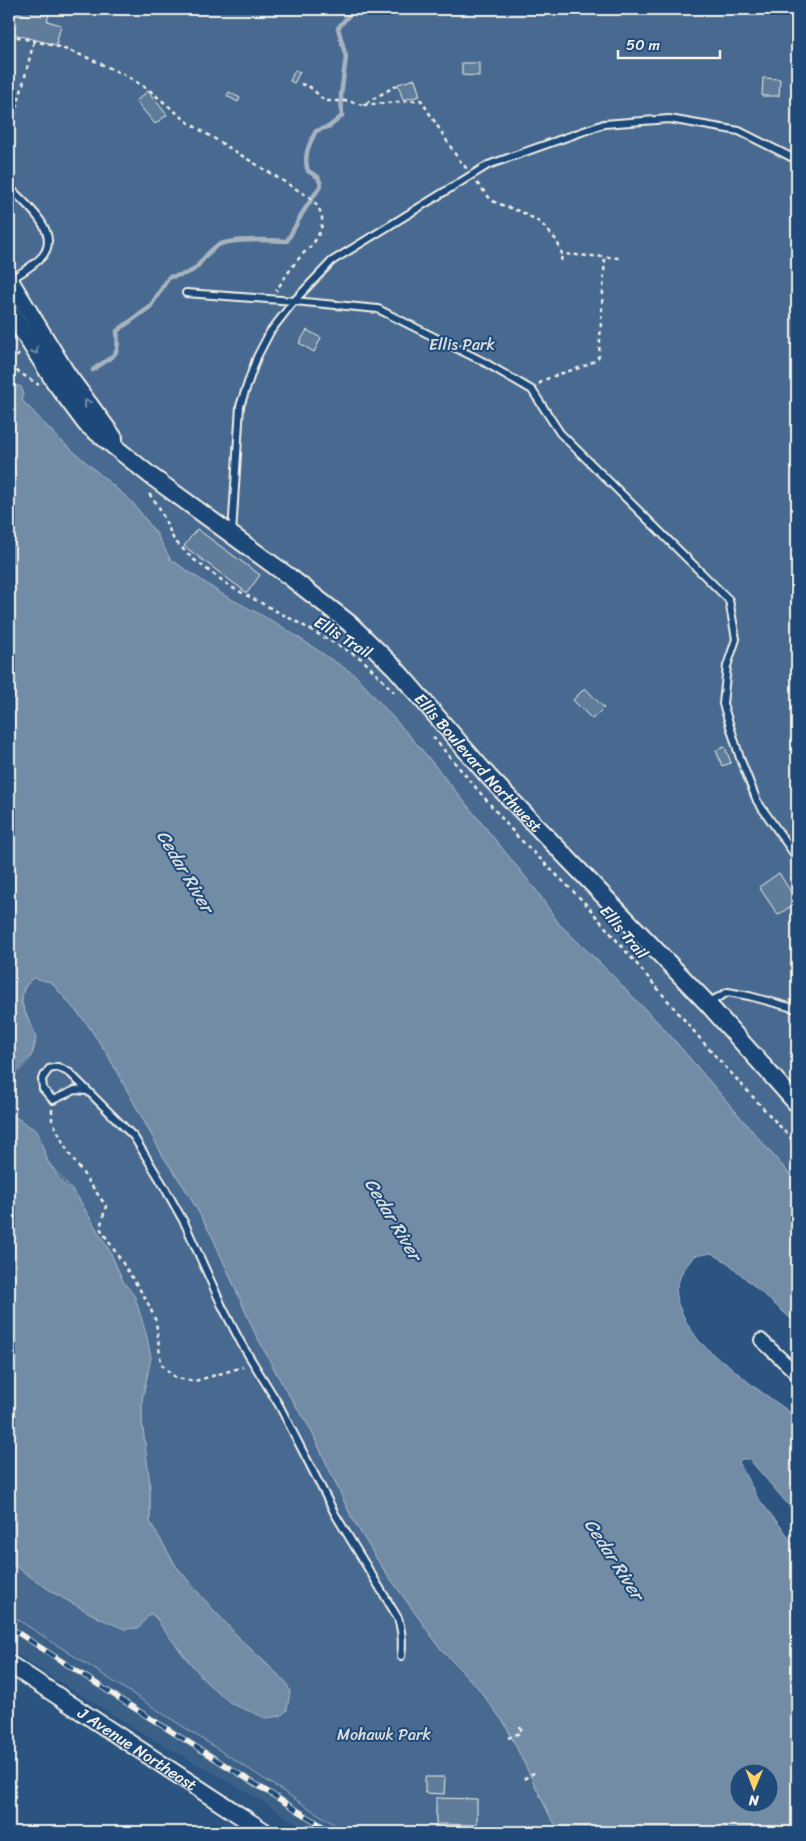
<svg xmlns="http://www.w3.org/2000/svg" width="806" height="1841" viewBox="0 0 806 1841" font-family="Sriracha,sans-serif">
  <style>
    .built { fill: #3b6088 }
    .green { fill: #496b90; stroke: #9eaebc }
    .water { fill: #738ca6; stroke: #a7b4c0; fill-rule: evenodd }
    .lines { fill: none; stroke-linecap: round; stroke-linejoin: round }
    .stream { stroke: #a7b4c0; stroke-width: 4.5 }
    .building { fill: #5e7b9a; stroke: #f4f1e8 }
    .service-casing { stroke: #f4f1e8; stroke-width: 10 }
    .minor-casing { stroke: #f4f1e8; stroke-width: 16 }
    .tertiary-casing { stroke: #f4f1e8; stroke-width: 20 }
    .path { stroke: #f4f1e8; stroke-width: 2.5; stroke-dasharray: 4 4; stroke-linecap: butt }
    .service { stroke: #1f4a7a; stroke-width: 6 }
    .minor { stroke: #1f4a7a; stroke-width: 12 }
    .tertiary { stroke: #1f4a7a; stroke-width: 16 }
    .rail-casing { stroke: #f4f1e8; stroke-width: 5.5 }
    .rail { stroke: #1f4a7a; stroke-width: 4; stroke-dasharray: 11; stroke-linecap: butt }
    .oneway { stroke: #748da6 }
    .labels { text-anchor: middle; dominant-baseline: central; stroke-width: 4; stroke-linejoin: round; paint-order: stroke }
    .park-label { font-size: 16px; fill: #dadddb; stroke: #1f4a7a }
    .street-label { font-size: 16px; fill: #f4f1e8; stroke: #1f4a7a }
    .water-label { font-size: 18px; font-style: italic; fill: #dadddb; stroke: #1f4a7a }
  </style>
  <rect width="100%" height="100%" fill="#2c5481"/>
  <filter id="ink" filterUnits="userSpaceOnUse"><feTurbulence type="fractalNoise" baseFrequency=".02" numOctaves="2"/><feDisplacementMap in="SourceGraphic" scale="10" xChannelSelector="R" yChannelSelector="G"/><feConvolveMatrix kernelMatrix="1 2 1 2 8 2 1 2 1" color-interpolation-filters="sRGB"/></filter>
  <g filter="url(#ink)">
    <path class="built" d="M9 1614 346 1832H310L257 1798 139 1731 9 1650Z"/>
    <path class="green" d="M9 9H797V1183L667 1032 602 965 559 924 536 890 422 750 355 675 220 593 170 559 156 533 132 502 59 439 22 400 23 391 9 384Z
      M34 977 51 982 88 1025 109 1057 163 1156 188 1193 213 1238 255 1333 284 1387 310 1428 352 1518 380 1564 441 1649 478 1688 505 1724 551 1818 561 1832H346L9 1614V1562L54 1593 99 1618 145 1619 150 1613C160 1620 175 1645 184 1656 199 1674 215 1689 232 1704L268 1665 242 1641 201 1596 176 1566 150 1522V1485L142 1421V1399L148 1373 123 1281 110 1252 77 1196 48 1162 37 1131 9 1113V1080C16 1073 28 1064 32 1054 48 1023 1 1007 34 977Z"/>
    <path class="water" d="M9 384 11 386H20L23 391 22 400 59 439 132 502 156 533 170 559 220 593 278 624 355 675 422 750 536 890 559 924 602 965 667 1032 797 1183V1324L728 1263 711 1253 694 1256 682 1272 676 1289 678 1304 687 1324 699 1341 717 1358 726 1363 753 1386 797 1417V1515L749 1459H742L739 1462 757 1497 785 1532 797 1551V1832H561L551 1818 505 1724 478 1688 441 1649 380 1564 352 1518 310 1428 284 1387 255 1333 213 1238 188 1193 163 1156 109 1057 88 1025 51 982 33 978 24 987 21 1003 36 1037 32 1054 9 1080ZM738 1774H768V1804H738Z
      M9 1113 37 1131 48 1162 61 1181 77 1196 110 1252 123 1281 135 1297 147 1337 151 1358 142 1399V1421L150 1485V1522L176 1566 201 1596 242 1641 286 1682 290 1692 287 1710 281 1716 266 1718 232 1704 207 1683 163 1629 156 1617 150 1613 139 1628 124 1629 99 1618 54 1593 9 1562Z"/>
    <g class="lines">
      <path class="stream" d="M93 370C113 354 120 360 117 331L150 307 169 277C204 272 193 265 215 247 227 237 271 240 287 241L303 212 321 185 318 177 308 171C303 156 309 144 316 131L330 126 342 116 341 95 346 57 338 28 354 9"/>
    </g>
    <path class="building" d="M32 10 49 14 47 21 61 25 56 45 9 33 10 11 31 16Z
      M462 63H479V76L462 75Z
      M295 70 300 72 294 83 290 81Z
      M763 78 780 79 779 96H762Z
      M415 79 420 96 403 100 398 84Z
      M148 91 167 115 155 124 136 101Z
      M229 92 240 98 238 102 227 96Z
      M307 330 321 338 314 352 299 343Z
      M197 529 260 575 247 593 184 546Z
      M585 688 604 708 592 719 573 700Z
      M725 747 731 763 722 766 716 750Z
      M779 873 797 902 778 915 759 887Z
      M425 1777H445L444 1794 425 1793Z
      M436 1798 477 1799V1825L436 1824Z"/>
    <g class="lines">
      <g class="service-casing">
        <path id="service" d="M9 187C24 203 60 230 44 254 38 263 19 274 10 280
          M186 293 294 301 332 261 488 165 604 124 669 119 739 131 797 160
          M232 534 240 406 257 357 270 332 294 301 378 309 484 362 532 390 560 433 729 600 736 639 727 666 723 704 740 758 757 801 797 858
          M708 1003 728 992 749 996 797 1009
          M87 1091 75 1090 53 1100 43 1089 42 1079 49 1069 58 1067 70 1073 134 1137 162 1183 185 1224 222 1306 241 1343 279 1405 335 1514 398 1618C402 1631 403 1642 401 1656"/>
      </g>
      <g class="minor-casing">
        <path id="minor" d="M761 1340 797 1374"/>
      </g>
      <g class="tertiary-casing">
        <g id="tertiary">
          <path d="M9 279 67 374 114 438"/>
          <path id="s1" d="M9 310 54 381 86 424 151 476 291 578 349 623 395 668 489 777 707 1003 797 1104"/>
          <path id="s2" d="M9 1664 265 1832"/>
        </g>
      </g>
      <path class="path" d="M9 35 59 47 86 57 127 76 149 90 189 123 309 197C326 212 326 226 312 245 309 249 304 252 301 256 292 266 284 279 276 291
        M301 84 310 87 325 101H348L363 105
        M397 85 363 105 421 100 457 157 467 169
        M9 139 34 41
        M477 183 492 201 526 214 541 223 557 241 562 254 620 258
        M561 261 562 254
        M19 354 9 366 39 385
        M539 384C554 371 590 370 599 356L605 257
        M149 494 158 505 174 540 193 559 231 587 297 622 362 659 394 692
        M433 737 516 835 584 902 709 1049 797 1145
        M52 1109V1120L68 1152 106 1206 100 1228 146 1299 156 1321 161 1364 176 1378 195 1381 243 1367
        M520 1727 523 1734
        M508 1738 522 1732
        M524 1779 537 1771"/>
      <use href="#service" class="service"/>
      <use href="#minor" class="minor"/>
      <use href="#tertiary" class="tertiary"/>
      <g class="rail-casing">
        <path id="rail" d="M9 1627 134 1708 332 1832"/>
      </g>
      <use href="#rail" class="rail"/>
    </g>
    <defs><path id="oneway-chevron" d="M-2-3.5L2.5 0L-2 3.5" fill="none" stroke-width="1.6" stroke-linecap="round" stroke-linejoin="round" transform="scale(1.25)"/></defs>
    <g class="oneway">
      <use href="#oneway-chevron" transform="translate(35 351) rotate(57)"/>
      <use href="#oneway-chevron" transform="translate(87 403) rotate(-127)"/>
    </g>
  </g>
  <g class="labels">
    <g class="park-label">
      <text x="462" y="344">Ellis Park</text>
      <text x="384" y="1734">Mohawk Park</text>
    </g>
    <g class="street-label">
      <text transform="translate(343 637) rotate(32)">Ellis Trail</text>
      <text stroke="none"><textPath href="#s1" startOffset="658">Ellis Boulevard Northwest</textPath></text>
      <text transform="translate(624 932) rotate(50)">Ellis Trail</text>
      <text stroke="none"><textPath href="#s2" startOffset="154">J Avenue Northeast</textPath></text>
    </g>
    <g class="water-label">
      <text transform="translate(185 871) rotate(59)">Cedar River</text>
      <text transform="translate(393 1219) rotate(59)">Cedar River</text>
      <text transform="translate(614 1559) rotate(57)">Cedar River</text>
    </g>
  </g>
  <rect width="806" height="1841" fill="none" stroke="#1f4a7a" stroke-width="30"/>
  <rect x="15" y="15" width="776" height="1811" fill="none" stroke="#f4f1e8" stroke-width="2" filter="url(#ink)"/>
  <g transform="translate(754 1788) rotate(181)"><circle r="24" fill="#1f4a7a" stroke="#748da6"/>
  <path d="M0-4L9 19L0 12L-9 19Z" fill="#ffd166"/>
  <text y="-8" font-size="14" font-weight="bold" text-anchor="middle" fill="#f4f1e8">N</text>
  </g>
  <path d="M618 50v8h102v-8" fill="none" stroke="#f4f1e8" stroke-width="2.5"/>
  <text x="626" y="50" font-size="15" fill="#f4f1e8" stroke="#1f4a7a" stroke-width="4" paint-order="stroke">50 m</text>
</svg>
